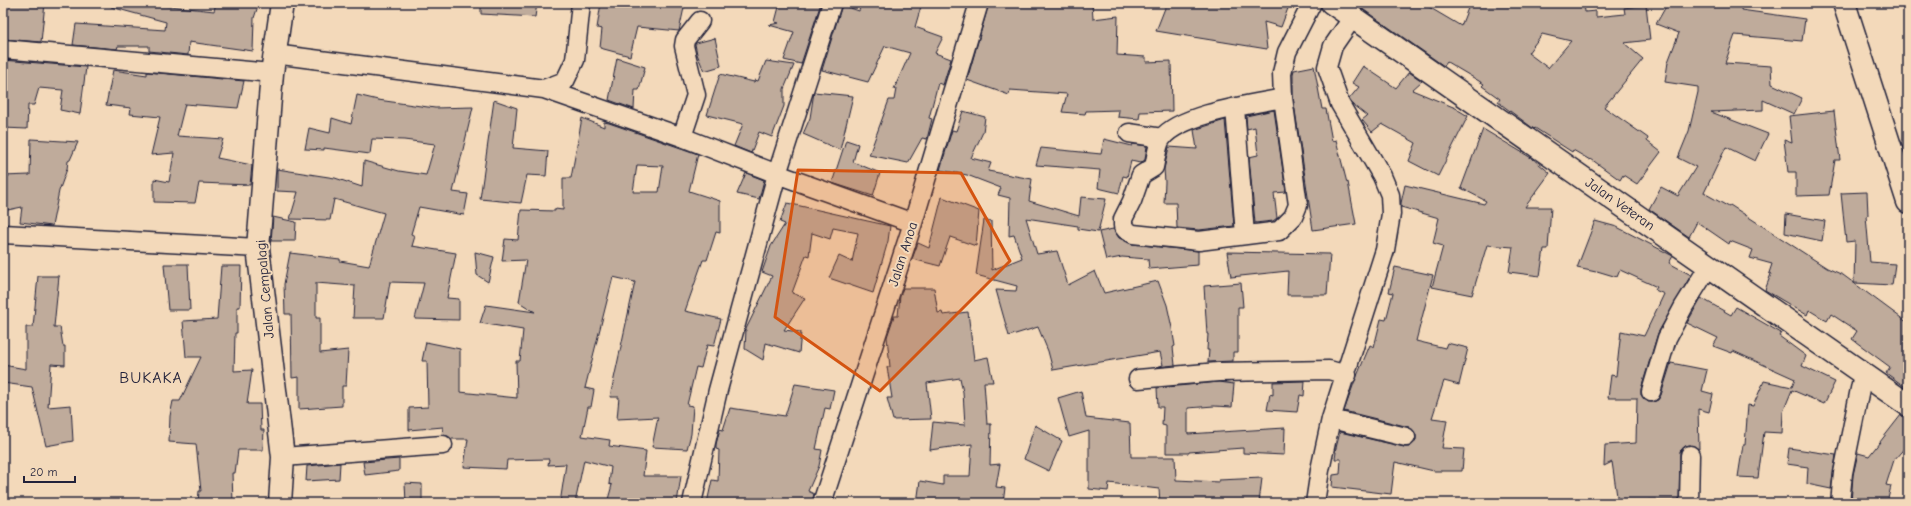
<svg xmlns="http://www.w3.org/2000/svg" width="1911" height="506" viewBox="0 0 1911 506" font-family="'Comic Neue',sans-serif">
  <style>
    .building { fill: #bfab9b; stroke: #22223b; fill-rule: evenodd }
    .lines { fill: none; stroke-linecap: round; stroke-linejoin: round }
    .minor-casing { stroke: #22223b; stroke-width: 21 }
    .tertiary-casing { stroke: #22223b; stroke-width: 25 }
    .secondary-casing { stroke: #22223b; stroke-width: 25 }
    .minor { stroke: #f3d9ba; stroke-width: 18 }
    .tertiary { stroke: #f3d9ba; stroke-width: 22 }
    .secondary { stroke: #f3d9ba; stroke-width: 22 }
    .marked { fill: #d45411; fill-opacity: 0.2; stroke: #d45411; stroke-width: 3; stroke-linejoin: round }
    .labels { text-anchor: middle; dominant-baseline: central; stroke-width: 4; stroke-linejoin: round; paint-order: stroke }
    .street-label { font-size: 14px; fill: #22223b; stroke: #f3d9ba }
    .quarter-label { font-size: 16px; letter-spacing: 1px; fill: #22223b; stroke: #f3d9ba }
  </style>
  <rect width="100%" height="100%" fill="#f3d9ba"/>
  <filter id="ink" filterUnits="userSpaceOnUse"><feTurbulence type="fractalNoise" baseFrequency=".025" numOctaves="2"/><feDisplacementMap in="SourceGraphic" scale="8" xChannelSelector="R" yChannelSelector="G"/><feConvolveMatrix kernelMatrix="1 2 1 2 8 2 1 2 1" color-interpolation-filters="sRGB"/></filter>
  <g filter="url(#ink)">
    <path class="building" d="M3 3H45L41 42 3 39Z
      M112 3H143L214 11 216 3H259L254 18 253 51 189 42 188 55 149 51V46H118L117 49 73 45 76 24 165 30 166 22 111 7Z
      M481 3H537L535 17 481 14Z
      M601 3H685L679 31 637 27 630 56 600 48 602 29 597 28Z
      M780 3H821L801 64 784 60 794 32 769 25 779 23 775 22Z
      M861 3H922L915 27 943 37 935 53 951 59 943 85 938 83 929 118 932 119 927 139 922 138 908 163 869 155 889 100H894L896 89H894L910 53 885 46 868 82 822 70 842 5 859 11Z
      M989 3H1092L1093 19 1118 16 1117 55 1146 57V62L1171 61 1172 111 1140 112 1139 119 1118 117 1119 110 1086 111 1085 114 1062 112 1067 94 1010 90 1009 95 967 80Z
      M1167 3H1290L1281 27 1264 22 1267 49 1156 31Z
      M1354 3H1422L1461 26 1470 3H1584L1585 12 1596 11V17L1625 14 1624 8 1646 5 1650 40 1624 43 1643 59 1604 107 1648 138 1647 141 1661 152 1637 184 1623 175 1620 180 1591 159 1590 160 1573 150 1572 152 1535 128 1534 129 1498 102 1500 99 1482 86 1484 84 1447 62 1444 66ZM1542 34 1571 41 1548 68 1528 53Z
      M1668 3H1742L1741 10 1805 19 1802 41 1735 35 1725 63 1771 66 1772 84 1802 98 1794 114 1763 100V110L1711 112 1768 134 1755 161 1726 147 1704 193 1729 207 1730 205 1827 268 1843 275 1908 323V389L1886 373 1890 367 1852 339 1857 331 1831 314 1827 321 1809 310 1807 315 1765 290 1771 274 1769 273 1772 264 1750 258 1753 250 1730 241 1729 244 1697 222 1689 237 1649 209 1661 187 1678 196 1696 167 1678 158 1689 131 1698 92V87L1665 82 1668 62 1679 33 1656 24Z
      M715 38 721 66 704 71 697 54 695 44 696 43Z
      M617 58 645 67 639 90H635L634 109 609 100Z
      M3 60 86 67 80 114 60 110 63 90 39 88 34 105H28L27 129 3 128Z
      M766 61 794 65 784 89V106L772 137 759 132 751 153 734 146 743 124 707 115 720 74 754 82 755 80 758 81Z
      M1314 66 1322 109H1326L1332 141 1336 140 1347 183 1348 182 1356 224 1313 230 1293 97V74L1294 70Z
      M1363 66 1396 88 1409 72 1422 81 1412 90 1458 109V110L1468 116 1438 176 1409 161 1416 143 1382 124 1372 132 1362 120 1367 116 1353 105 1349 99 1359 87 1352 83Z
      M113 70 147 75V72L244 81 238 108 185 104 177 136 223 139 217 158 252 165 250 185 199 183 195 203 154 202V179L169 182 174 153 151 155 160 117 130 114 131 108 106 105Z
      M814 92 853 96 840 150 803 134 810 118Z
      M357 95 378 100 435 108 473 107 453 192 468 194 464 215 419 207 411 234 415 236 412 246 456 253 447 298 459 299V320L415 319 424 283 390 282 384 318H353L355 286 316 283V318H320V353L348 350 346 386H342V406L299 409V377L292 378 291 314H285L284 284 290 253 340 259V261L369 266 384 213 334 199 330 220 290 219 298 192 277 191V169L335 178 362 187 364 161 399 171 426 175 435 144 404 140 372 139 370 154 324 148V150L305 149 309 128 330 133 332 118 351 124Z
      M494 100 517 108 513 148 548 151 546 176 527 175 521 203 480 199Z
      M1274 110 1286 192 1274 193 1277 218 1273 221 1255 223 1249 157 1258 155 1255 127 1247 129 1246 116Z
      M963 111 985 117 983 132 971 158 991 163 988 171 1032 179 1029 201 1079 216 1081 197 1106 199 1098 232 1078 229V226L1026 218 1037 254 1057 251 1068 285 1095 271 1104 293 1158 281 1167 305 1172 328 1175 346 1173 347 1175 365 1156 367 1163 365 1160 352 1053 370 1048 351 1038 327 1009 336 996 290 1016 291 1017 286 976 275 984 220 991 221 992 270 1022 258 1014 235 1009 236 1010 198 998 195 1001 188 967 175 940 170 952 130 956 131Z
      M1834 111 1840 160H1835L1829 195 1796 196V172H1788L1784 140 1792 143 1789 116Z
      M582 118 604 127V122L609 123 698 154 689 191 720 201V233L716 232 707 260H703L685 311 721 319 714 346 707 345 701 368 696 367 687 405 693 406 691 434 687 449 652 447 658 417 617 419 619 397H610L635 282 613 277 585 388 594 390 591 407H588L582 436 610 440 609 446 646 451 643 476H681L677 503H607L612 485 609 484 611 467 584 460 575 503H560L566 464 548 465 549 459 507 460 506 469 464 467 468 439H452L448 436 442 435 443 427 409 430V408L428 407 427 361H422L426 342 460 349V392L517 398 516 361H520L523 330 480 323 486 305 535 312 519 302 526 260 502 261 505 239 518 240 521 210 555 211V209L563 210V178H571ZM637 165 663 166 659 192H633Z
      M1225 120 1234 226 1199 230 1177 228 1176 203H1164L1165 182 1164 169 1169 147 1197 149 1194 130Z
      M1483 129 1533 159 1550 173 1525 207H1551L1548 249H1544L1540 276 1509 272 1513 247 1487 245 1472 295 1432 287 1443 246 1433 243 1439 218 1401 207V203L1405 185 1484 204 1486 201 1461 188Z
      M31 139 78 142 70 160 68 161 67 169 59 191 52 226 20 222 22 207 3 211V176L30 175Z
      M1104 139 1132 146 1133 144 1147 146 1145 160 1140 163 1131 161 1127 177 1123 176 1119 193 1098 188 1100 170 1036 165 1041 148 1101 154Z
      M846 140 858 144 853 162 880 173 873 196 832 183Z
      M746 173 764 180 759 199 737 194Z
      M1867 192 1868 215 1866 216 1870 262 1895 264 1892 285 1854 283 1855 241 1846 242 1841 193Z
      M942 197 979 211 976 246 950 237 940 266 912 259 918 243 929 248Z
      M787 203 890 226 888 241 873 293 829 278 839 256 852 262 858 233 833 228 830 239 812 233 809 256 806 255 792 293 805 298 784 330 801 332 799 353 766 343 763 360 745 349 746 329 772 276 762 272 771 246 785 224 780 222Z
      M1786 214 1825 221 1822 241 1785 233Z
      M273 217 296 222 295 241H271Z
      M1595 221 1617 227 1669 254 1673 256 1669 263 1691 275 1658 333 1641 389V395L1648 402H1653L1658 400 1661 395 1671 363 1707 370 1702 391 1713 394 1709 412 1698 409 1699 449 1690 445 1685 446 1680 451 1679 500H1648V503H1618L1612 462 1604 466 1605 445 1636 443 1637 398H1608L1611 375 1616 376 1621 331 1644 336 1664 294 1655 290 1657 287 1620 270 1617 277 1597 271 1596 272 1577 268Z
      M1113 229 1119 238 1132 244 1198 251V265L1149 269 1148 259 1122 257 1106 260 1099 232Z
      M475 252 494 257 488 282 477 275Z
      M1227 252 1330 254 1327 295H1287L1288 271 1231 277Z
      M164 264H188L190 310H168Z
      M221 266H241L240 307H237V333H235L234 371 252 370 247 404H260L261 430H264L263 450H238L235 473H232L233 503H198L199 491H201L196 444 169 442 170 416 173 401H180L201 357H186L183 321 217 319Z
      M1395 267 1433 275 1416 341 1445 348 1447 343 1468 348 1459 385 1444 381 1432 418 1447 420 1442 448 1464 449 1462 471H1434L1395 462 1391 494 1332 487 1333 475 1340 474 1341 459H1335L1336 452H1335L1340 432 1404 447H1409L1416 440V434L1409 427 1344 411 1354 383 1370 345 1374 347 1381 319 1386 320 1393 293 1389 292Z
      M38 276H59L54 327H60L63 346H65V365L51 364 48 407 71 405 73 441 46 446 32 387 3 383V365L26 369V327H33Z
      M1241 283 1243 307H1238V352H1233V361L1208 362 1209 350H1207L1208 334H1207L1204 286Z
      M903 288H934L938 313 942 312 943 315 968 312 974 360 988 357 993 382H984L987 424H991L990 465 1000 464 996 487 1005 488 1003 503H969V500L949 503H917L920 481 943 485V476H970L972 444 930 450 933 422 965 425 963 392 960 378 927 383 931 419 893 420 887 398H892L887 367H890L887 337 894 316H898L900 296Z
      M1701 298 1731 315 1736 307 1781 333 1779 336 1806 356 1802 366 1835 382 1824 404 1792 390 1783 412 1782 433 1764 432 1758 478 1738 477 1743 445H1745L1748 405 1753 406 1764 381 1792 387 1795 379 1733 351 1732 353 1713 346 1718 338 1687 323Z
      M1305 381 1304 396 1300 395 1297 412 1267 410 1270 394 1273 395V382Z
      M1219 382 1234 384 1232 407 1214 406 1188 408V434L1285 428 1284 455 1243 453V448L1189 452V453H1166V426L1162 425 1163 407H1158L1157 388Z
      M795 384 834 390 830 409 825 408 816 449 822 450 819 466 808 491 814 494 812 503H707L712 480 718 481 719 450 716 449V444L720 429 723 430 730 408 785 416Z
      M1081 391 1086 418 1130 423 1131 457H1175L1176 480 1219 482V480L1262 478 1259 503H1160L1159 489 1109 483 1108 491 1089 489V431L1069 437 1058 398Z
      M1901 415 1908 417V444L1894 460 1886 485 1891 486 1887 503H1851L1853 475 1858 453 1869 456Z
      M1035 425 1062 441 1049 471 1024 459Z
      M1789 448 1836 455 1831 489 1807 484 1808 467 1787 464Z
      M399 459V471L365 475 363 462Z
      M340 463 339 479 306 481 307 466Z
      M405 483 422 484V503H406Z"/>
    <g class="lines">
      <g class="minor-casing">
        <path id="minor" d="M3 49 272 73
          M274 54 544 89 682 137 777 174 913 223
          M544 89 565 81 575 60 581 3
          M1283 98C1254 104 1180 114 1162 138 1157 144 1156 159 1154 167L1141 175 1132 201 1123 219V226L1126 230 1133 234 1199 241 1279 231 1293 217 1298 205 1283 98 1282 73 1287 52 1312 3
          M1235 108 1245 235
          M1129 133 1162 138
          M682 137 696 95 684 46 685 40 700 21
          M3 234 258 248
          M1138 379 1218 372 1329 370 1347 375
          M1651 392 1667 338 1684 306 1709 266
          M1331 419 1406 437
          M283 457 443 445
          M692 503 718 390 777 174 832 3
          M822 503 913 223 979 3
          M1315 503 1320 470 1331 419 1385 250 1391 214 1390 195 1382 176 1340 104 1327 67 1333 46 1353 17
          M1689 503 1690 455
          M1840 503 1843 473 1863 374"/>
      </g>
      <g class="tertiary-casing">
        <path id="tertiary" d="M1844 3 1908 202
          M280 503 283 457 258 248 272 73 282 3"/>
      </g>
      <g class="secondary-casing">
        <path id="secondary" d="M1332 3 1908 405"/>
      </g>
      <use href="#minor" class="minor"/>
      <use href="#tertiary" class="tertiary"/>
      <use href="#secondary" class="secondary"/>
    </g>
  </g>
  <path class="marked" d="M798 170 961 173 1010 261 880 391 775 317Z"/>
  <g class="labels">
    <g class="street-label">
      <text transform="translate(1620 204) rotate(35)">Jalan Veteran</text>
      <text transform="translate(903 254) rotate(-72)">Jalan Anoa</text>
      <text transform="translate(265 289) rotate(-95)">Jalan Cempalagi</text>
    </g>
    <g class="quarter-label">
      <text x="151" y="378">BUKAKA</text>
    </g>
  </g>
  <rect width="1911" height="506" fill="none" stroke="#f3d9ba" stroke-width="16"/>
  <rect x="8" y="8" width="1895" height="490" fill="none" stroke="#22223b" stroke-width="1.5" filter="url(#ink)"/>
  <path d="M24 476v6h51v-6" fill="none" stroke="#22223b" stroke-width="2"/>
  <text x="30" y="476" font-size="12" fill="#22223b" stroke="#f3d9ba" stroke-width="3" paint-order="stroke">20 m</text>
</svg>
